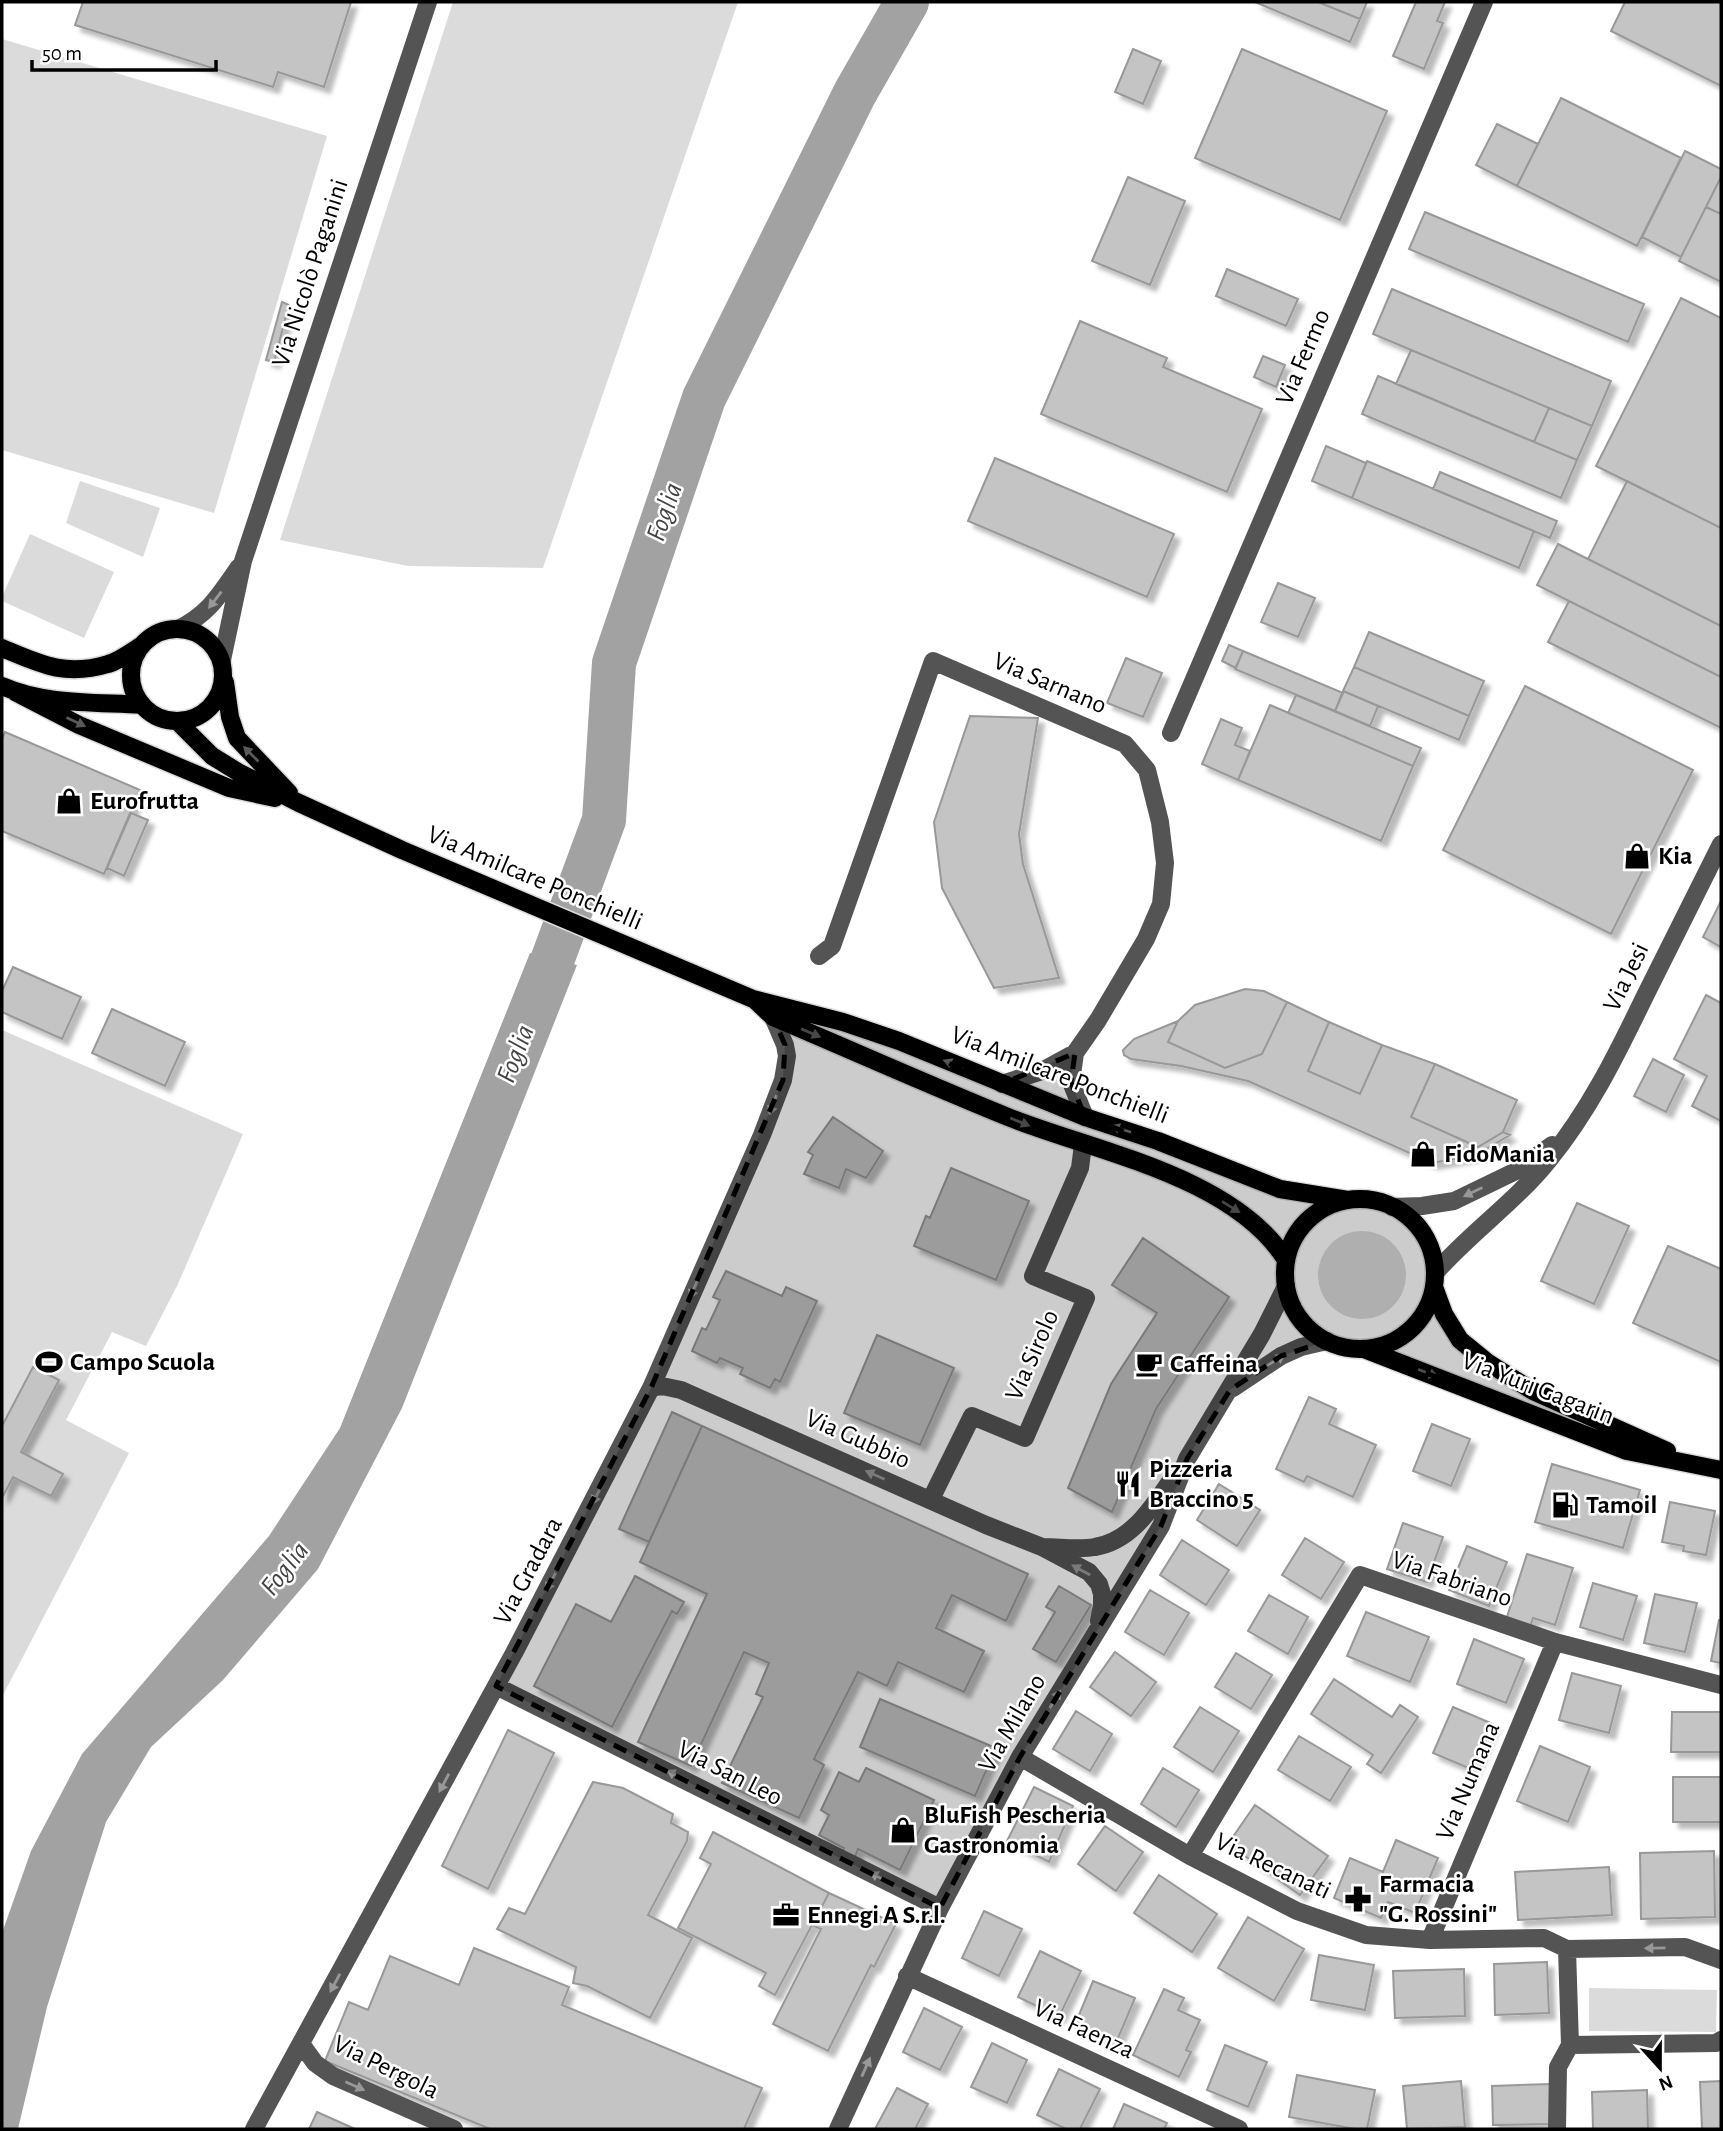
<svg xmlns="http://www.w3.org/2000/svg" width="1723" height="2131" viewBox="0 0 1723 2131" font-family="'Alegreya Sans',sans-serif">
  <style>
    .green { fill: #dbdbdb }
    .water { fill: #a2a2a2 }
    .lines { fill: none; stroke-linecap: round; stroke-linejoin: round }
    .river { stroke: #a2a2a2; stroke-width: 44 }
    .building { fill: #c4c4c4; stroke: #989898; stroke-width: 2; filter: url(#shadow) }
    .major-casing { stroke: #dbdbdb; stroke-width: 21 }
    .minor { stroke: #545454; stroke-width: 18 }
    .major { stroke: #000; stroke-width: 18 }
    .oneway { fill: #989898 }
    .oneway2 { fill: #595959 }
    .marked { fill: #000; fill-opacity: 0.2; stroke: #000; stroke-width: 5; stroke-dasharray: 14 9; stroke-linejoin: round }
    .labels { text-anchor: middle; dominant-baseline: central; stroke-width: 5; stroke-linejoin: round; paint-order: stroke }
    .street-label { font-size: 26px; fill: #000; stroke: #fff }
    .poi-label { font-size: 26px; font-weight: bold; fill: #000; stroke: #fff; text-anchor: start }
    .water-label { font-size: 28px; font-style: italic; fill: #434343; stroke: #fff }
  </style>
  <defs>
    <filter id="shadow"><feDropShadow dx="6" dy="6" stdDeviation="2" flood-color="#0004"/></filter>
  </defs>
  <rect width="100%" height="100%" fill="#fff"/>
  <path class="green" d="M453 2H738L543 568 408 566 280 540Z
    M2 39 327 136 214 513 2 450Z
    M80 481 160 508 143 557 66 523Z
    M30 534 114 572 84 638 2 601V597Z
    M2 1030 243 1134 178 1284 146 1346 112 1332 66 1420 129 1453 2 1697Z
    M1318 1275a44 44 0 1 1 88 0a44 44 0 1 1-88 0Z
    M1589 1988 1717 1990 1716 2032 1589 2031Z"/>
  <path class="water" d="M530 953 577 965 402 1408 318 1569 223 1680 151 1747 106 1822 47 2007 18 2129H2V1933L31 1851 82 1754 269 1536 340 1428Z"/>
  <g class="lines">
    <path class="river" d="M532 1015 604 820 614 663 704 398 855 93 907 2"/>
  </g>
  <path class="building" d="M83 2H351L324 87 278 72 273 87 75 25Z
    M1255 2H1318L1360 19 1350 42Z
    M1318 2H1367L1360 19Z
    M1416 2H1445L1437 21 1443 23 1424 69 1393 56Z
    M1625 2H1721V86L1611 31Z
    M1133 49 1161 61 1143 104 1115 92Z
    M1242 49 1387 111 1340 220 1195 158Z
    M1561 98 1681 158 1637 246 1517 186Z
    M1497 124 1538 144 1517 186 1476 165Z
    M1685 151 1721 169V177L1681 257 1642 237Z
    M1128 177 1185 201 1150 285 1092 261Z
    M1721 177V214L1706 207Z
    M1706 207 1721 214V282L1679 261Z
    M1425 212 1644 304 1628 342 1409 249Z
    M1227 269 1298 299 1286 326 1216 296Z
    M1392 289 1611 381 1592 426 1373 334Z
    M1681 298 1721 318V528L1596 466Z
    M282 302 289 305 274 362 266 360Z
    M1080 321 1167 358 1163 367 1262 409 1227 492 1041 414Z
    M1411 350 1549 408 1534 442 1396 384Z
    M1263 356 1285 365 1276 387 1254 377Z
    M1378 376 1577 460 1561 498 1362 414Z
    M1549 408 1592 426 1577 460 1534 442Z
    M1326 446 1366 463 1352 498 1312 481Z
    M995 458 1174 534 1147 597 968 521Z
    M1367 461 1534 531 1519 568 1352 498Z
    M1440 472 1557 521 1550 538 1433 489Z
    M1627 481 1721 528V626L1588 559Z
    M1558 544 1721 626V677L1537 585Z
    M1278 583 1315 598 1298 637 1261 622Z
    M1569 601 1721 677V728L1548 642Z
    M1369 632 1484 681 1469 716 1354 667Z
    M1229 645 1243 651 1236 668 1222 661Z
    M1243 651 1343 693 1335 711 1235 669Z
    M1126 658 1162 673 1143 717 1107 703Z
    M1354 667 1469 716 1459 740 1343 691Z
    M1525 686 1693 770 1611 934 1443 850Z
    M1343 691 1378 706 1370 726 1335 711Z
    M1296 695 1421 748 1413 766 1288 713Z
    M1270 705 1413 766 1381 841 1238 780Z
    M970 716 1038 718 1019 834 1023 864 1059 978 994 988 942 888 934 822Z
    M1221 719 1242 728 1235 745 1250 751 1238 780 1202 764Z
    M5 732 140 790 104 874 2 831V739Z
    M131 813 148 820 124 876 107 868Z
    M1721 901V947L1703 937Z
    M13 967 81 997 62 1039 2 1012V991Z
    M1245 989 1264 991 1287 1002 1262 1054 1225 1068 1168 1042 1178 1021 1195 1005Z
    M1706 995 1721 1003V1121L1692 1106 1707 1076 1674 1059Z
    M1287 1002 1329 1022 1308 1071 1360 1094 1382 1045 1435 1064 1411 1117 1478 1147 1503 1132 1510 1135 1476 1155 1432 1163 1248 1081 1181 1066 1131 1059 1124 1055 1123 1050 1134 1039 1178 1021 1168 1042 1225 1068 1262 1054Z
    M112 1009 185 1042 165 1086 92 1053Z
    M1329 1022 1382 1045 1360 1094 1308 1071Z
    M1653 1059 1684 1075 1666 1112 1634 1096Z
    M1435 1064 1517 1100 1503 1132 1478 1147 1411 1117Z
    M833 1117 883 1151 866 1178 846 1169 839 1188 804 1174 813 1155 808 1152Z
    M951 1168 1029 1201 996 1280 914 1246 926 1216 930 1218Z
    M1577 1203 1629 1226 1594 1304 1541 1281Z
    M1143 1238 1229 1297 1156 1409 1112 1512 1068 1488 1111 1384 1157 1313 1112 1285Z
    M1668 1246 1721 1269V1362L1633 1323Z
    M726 1271 782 1296 786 1287 817 1301 780 1382 775 1379 770 1388 740 1374 743 1368 720 1358 717 1363 692 1351 702 1328 706 1330 720 1300 713 1297Z
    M877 1335 954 1368 920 1445 844 1413Z
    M33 1367 59 1380 21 1452 63 1474 51 1496 13 1477 2 1498V1426Z
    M1309 1397 1336 1409 1329 1424 1376 1445 1353 1497 1307 1476 1304 1482 1276 1469Z
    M672 1412 702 1426 649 1542 619 1529Z
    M1432 1424 1470 1439 1451 1486 1413 1471Z
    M702 1426 1028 1574 1006 1621 952 1595 936 1628 984 1651 964 1692 898 1662 887 1686 858 1672 814 1759 824 1765 799 1818 722 1783 763 1697 756 1694 769 1663 744 1652 691 1766 638 1742 707 1594 640 1562Z
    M1552 1464 1640 1490 1623 1548 1535 1522Z
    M1219 1484 1260 1510 1237 1546 1197 1520Z
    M1670 1502 1715 1511 1706 1555 1683 1551 1684 1546 1662 1542Z
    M1403 1523 1443 1537 1427 1582 1387 1569Z
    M1305 1538 1344 1562 1321 1599 1282 1575Z
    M1182 1540 1229 1570 1206 1605 1160 1575Z
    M1467 1546 1507 1562 1489 1606 1449 1590Z
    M1527 1554 1573 1568 1555 1625 1533 1618 1530 1627 1506 1620Z
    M635 1576 684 1602 677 1614 672 1611 612 1727 534 1686 576 1604 611 1622Z
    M1593 1583 1637 1596 1623 1640 1580 1627Z
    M1059 1586 1091 1605 1056 1662 1033 1649 1055 1612 1046 1607Z
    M1150 1590 1189 1613 1164 1655 1125 1632Z
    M1655 1594 1697 1603 1685 1652 1644 1643Z
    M1269 1595 1308 1617 1288 1654 1248 1631Z
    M1366 1612 1429 1637 1410 1682 1347 1656Z
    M1719 1620H1721V1663L1711 1661Z
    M1474 1639 1524 1659 1506 1703 1457 1684Z
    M1115 1652 1156 1682 1131 1716 1090 1687Z
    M1236 1653 1272 1675 1251 1709 1215 1687Z
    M1572 1673 1621 1686 1609 1733 1559 1720Z
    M1334 1679 1392 1717 1400 1705 1418 1717 1381 1773 1367 1764 1373 1755 1311 1714Z
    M880 1699 996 1748 975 1796 860 1747Z
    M1200 1707 1239 1731 1213 1772 1174 1747Z
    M1453 1707 1493 1724 1473 1770 1433 1753Z
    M1076 1711 1112 1734 1090 1771 1053 1749Z
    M1672 1712H1721V1752H1671Z
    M508 1730 554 1753 488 1889 442 1866Z
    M1299 1736 1351 1767 1330 1801 1278 1770Z
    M1540 1746 1590 1767 1568 1822 1517 1801Z
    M866 1768 934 1800 900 1870 858 1849 855 1857 842 1851 844 1848 819 1835 829 1815 821 1810 839 1772 859 1782Z
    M1163 1768 1199 1790 1176 1827 1141 1804Z
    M1673 1777H1721V1822H1673Z
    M593 1782 623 1788 673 1814 671 1823 688 1832 687 1841 648 1915 692 1938 650 2018 587 1986 573 1983 576 1967 497 1929 509 1908 525 1914Z
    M1034 1787 1073 1806 1049 1862 1007 1841Z
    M1255 1805 1328 1856 1300 1895 1228 1844Z
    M1105 1826 1143 1852 1116 1891 1078 1864Z
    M713 1832 829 1893 775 1995 759 1986 766 1973 678 1928 711 1864 700 1858Z
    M1396 1840 1438 1858 1415 1913 1388 1902 1381 1918 1334 1898 1350 1858 1383 1872Z
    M1714 1851 1715 1917 1641 1919 1640 1853Z
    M1609 1867 1612 1915 1518 1920 1515 1872Z
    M1159 1875 1217 1914 1192 1952 1134 1913Z
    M829 1893 896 1924 874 1967 871 1965 828 2051 773 2024 821 1929 812 1925Z
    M984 1911 1022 1929 999 1976 962 1958Z
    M1248 1917 1304 1949 1274 2001 1218 1968Z
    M474 1948 569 1987 562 2005 762 2088 744 2129H490L325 2061 349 2002 368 2010 390 1956 459 1985Z
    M1040 1951 1081 1971 1059 2017 1018 1997Z
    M1319 1955 1374 1965 1365 2010 1311 2000Z
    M1547 1962 1549 2013 1495 2015 1494 1964Z
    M1464 1969 1465 2016 1395 2018 1393 1971Z
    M1093 1981 1135 1998 1116 2043 1074 2027Z
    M1164 1989 1184 1998 1178 2010 1200 2020 1186 2050 1191 2052 1179 2077 1133 2055Z
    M924 2008 962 2027 940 2070 903 2052Z
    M992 2043 1027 2060 1007 2103 971 2087Z
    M1225 2045 1267 2062 1248 2107 1207 2090Z
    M1059 2069 1100 2089 1080 2129H1066L1037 2115Z
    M1297 2075 1375 2090 1367 2129H1355L1289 2117Z
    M1461 2081 1465 2127 1407 2129 1403 2086Z
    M1721 2081V2129H1702L1700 2082Z
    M1550 2084 1551 2124 1493 2125 1492 2086Z
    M897 2088 928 2104 915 2129H875Z
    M1647 2090 1648 2129H1593L1592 2092Z
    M1124 2104 1167 2123 1164 2129H1113Z
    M317 2112 355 2129H309Z"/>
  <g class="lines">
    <g class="major-casing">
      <path id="major" d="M131 675a46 46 0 1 1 92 0a46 46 0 1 1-92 0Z
        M2 648C40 664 65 677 108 664 119 661 131 652 142 645
        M225 682 230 717 237 738 289 793
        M2 686C45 705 96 702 142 705
        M15 692 79 725 229 788 275 798
        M178 722 212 756 238 772 299 803 402 850 753 999 843 1022 899 1041 1085 1117 1158 1141 1280 1189 1348 1200
        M756 1001 773 1017C851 1050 929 1085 1008 1117 1096 1152 1233 1176 1286 1260
        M1285 1274a75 75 0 1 1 150 0a75 75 0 1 1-150 0Z
        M1434 1287 1444 1314 1460 1340 1487 1362 1533 1391 1667 1451
        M1364 1349 1627 1451 1721 1470"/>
    </g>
    <path class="minor" d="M178 629C209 614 220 594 239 567
      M222 660 243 561 428 2
      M1171 733 1484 2
      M819 956 832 946 933 661 1125 744 1147 770 1160 822 1165 863 1161 904 1146 939 1098 1020 1075 1053 1042 1071 1002 1084
      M1075 1053 1071 1082 1085 1117
      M1392 1207 1422 1206 1454 1201 1516 1171 1552 1145
      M1435 1273C1470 1233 1515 1202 1548 1161 1589 1111 1617 1054 1645 996 1671 945 1696 894 1721 844
      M651 1388 662 1386 681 1390 986 1525 1042 1547 1089 1572 1099 1584 1102 1594V1605L1099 1621
      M1233 1388 1281 1356 1301 1347 1327 1341
      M931 1499 972 1416 1025 1438 1086 1298 1033 1276 1080 1168 1083 1145
      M1044 1547C1060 1547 1079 1550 1095 1547 1132 1541 1152 1507 1172 1479
      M496 1686 940 1908
      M1020 1757 1190 1856 1297 1911 1366 1935 1430 1940 1544 1938 1567 1949
      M1190 1856 1360 1575 1555 1642 1721 1685
      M1430 1940 1555 1642
      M907 1976 1239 2129
      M302 2045 315 2063 333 2076 454 2129
      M1570 2045 1716 2043 1721 2040
      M254 2129 514 1653 651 1388 762 1135 783 1080 787 1056 785 1045 773 1017
      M838 2129 940 1908 1020 1757 1161 1526 1187 1459 1262 1334 1286 1286
      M1557 2129 1558 2067 1570 2045 1567 1949 1685 1947 1721 1960"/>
    <use href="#major" class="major"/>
  </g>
  <defs><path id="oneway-solid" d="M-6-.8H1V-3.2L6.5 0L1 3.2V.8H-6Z" transform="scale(1.75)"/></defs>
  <g class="oneway">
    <use href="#oneway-solid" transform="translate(215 600) rotate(128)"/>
    <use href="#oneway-solid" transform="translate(773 1105) rotate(111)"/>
    <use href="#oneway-solid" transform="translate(1473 1192) rotate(154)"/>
    <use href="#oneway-solid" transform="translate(694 1289) rotate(114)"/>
    <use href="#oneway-solid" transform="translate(1276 1360) rotate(-31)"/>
    <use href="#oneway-solid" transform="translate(875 1475) rotate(-156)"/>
    <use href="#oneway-solid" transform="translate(597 1495) rotate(117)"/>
    <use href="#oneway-solid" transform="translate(1081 1570) rotate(-151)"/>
    <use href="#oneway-solid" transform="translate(551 1582) rotate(118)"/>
    <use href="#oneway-solid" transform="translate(1055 1699) rotate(-59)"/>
    <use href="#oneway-solid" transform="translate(676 1775) rotate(-153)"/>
    <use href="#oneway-solid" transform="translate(444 1783) rotate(118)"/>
    <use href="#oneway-solid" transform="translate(879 1877) rotate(-153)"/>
    <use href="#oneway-solid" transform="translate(1655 1948) rotate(179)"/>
    <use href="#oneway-solid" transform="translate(335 1983) rotate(118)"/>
    <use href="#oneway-solid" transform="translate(866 2067) rotate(-66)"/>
    <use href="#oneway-solid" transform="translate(355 2086) rotate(24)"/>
  </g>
  <g class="oneway2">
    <use href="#oneway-solid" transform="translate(76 722) rotate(25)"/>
    <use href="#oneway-solid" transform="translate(251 754) rotate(-135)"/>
    <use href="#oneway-solid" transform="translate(811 1033) rotate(23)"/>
    <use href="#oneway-solid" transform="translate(953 1064) rotate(-158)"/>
    <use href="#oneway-solid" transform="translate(1020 1122) rotate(22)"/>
    <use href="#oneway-solid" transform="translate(1121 1129) rotate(-162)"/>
    <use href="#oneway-solid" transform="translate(1231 1207) rotate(32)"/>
    <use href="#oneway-solid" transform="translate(1428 1373) rotate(21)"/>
  </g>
  <path class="marked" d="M753 999 843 1022 1002 1084 1075 1053 1071 1082 1085 1117 1280 1189 1392 1207 1414 1223 1429 1246 1434 1287 1460 1340 1533 1391 1696 1464 1627 1451 1364 1349 1327 1341 1281 1356 1230 1390 1187 1459 1161 1526 1020 1757 940 1908 496 1686 651 1388 783 1080 785 1045 773 1017Z"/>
  <defs>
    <g id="shop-bare" transform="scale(2.1)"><path d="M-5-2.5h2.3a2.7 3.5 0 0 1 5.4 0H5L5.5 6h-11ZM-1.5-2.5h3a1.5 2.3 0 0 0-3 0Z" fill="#000" stroke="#fff" stroke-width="2.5" paint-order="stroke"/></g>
    <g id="stadium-bare" transform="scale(2.1)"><path d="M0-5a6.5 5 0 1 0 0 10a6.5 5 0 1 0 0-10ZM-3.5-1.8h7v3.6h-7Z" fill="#000" stroke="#fff" stroke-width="2.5" paint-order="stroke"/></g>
    <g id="cafe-bare" transform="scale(2.1)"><path d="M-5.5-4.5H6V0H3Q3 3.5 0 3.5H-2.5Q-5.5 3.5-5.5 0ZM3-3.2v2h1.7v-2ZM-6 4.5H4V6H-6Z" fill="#000" stroke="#fff" stroke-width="2.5" paint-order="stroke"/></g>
    <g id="restaurant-bare" transform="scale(2.1)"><path d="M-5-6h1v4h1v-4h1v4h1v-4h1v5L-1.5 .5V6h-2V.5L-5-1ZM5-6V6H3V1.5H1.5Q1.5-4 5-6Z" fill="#000" stroke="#fff" stroke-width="2.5" paint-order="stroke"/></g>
    <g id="fuel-bare" transform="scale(2.1)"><path d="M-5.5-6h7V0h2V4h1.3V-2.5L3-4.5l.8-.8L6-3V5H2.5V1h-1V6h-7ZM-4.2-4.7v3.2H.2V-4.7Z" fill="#000" stroke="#fff" stroke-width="2.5" paint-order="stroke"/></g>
    <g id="pharmacy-bare" transform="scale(2.1)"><path d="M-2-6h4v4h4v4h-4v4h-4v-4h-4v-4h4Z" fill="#000" stroke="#fff" stroke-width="2.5" paint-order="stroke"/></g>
    <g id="office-bare" transform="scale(2.1)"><path d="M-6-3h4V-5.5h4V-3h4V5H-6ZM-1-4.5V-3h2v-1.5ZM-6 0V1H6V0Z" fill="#000" stroke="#fff" stroke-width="2.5" paint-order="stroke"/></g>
  </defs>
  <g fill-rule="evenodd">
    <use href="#shop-bare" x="69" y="801"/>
    <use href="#shop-bare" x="1637" y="856"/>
    <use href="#shop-bare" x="1423" y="1154"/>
    <use href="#stadium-bare" x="49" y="1362"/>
    <use href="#cafe-bare" x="1149" y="1364"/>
    <use href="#restaurant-bare" x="1128" y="1484"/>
    <use href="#fuel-bare" x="1565" y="1505"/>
    <use href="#shop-bare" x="903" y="1830"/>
    <use href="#pharmacy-bare" x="1358" y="1899"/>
    <use href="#office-bare" x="786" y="1915"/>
  </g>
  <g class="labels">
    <g class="street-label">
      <text transform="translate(310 273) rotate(-72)">Via Nicolò Paganini</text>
      <text transform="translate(1303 357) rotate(-67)">Via Fermo</text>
      <text transform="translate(1050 683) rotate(23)">Via Sarnano</text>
      <text transform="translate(535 878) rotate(23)">Via Amilcare Ponchielli</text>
      <text transform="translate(1626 977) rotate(-64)">Via Jesi</text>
      <text transform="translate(1060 1075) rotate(21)">Via Amilcare Ponchielli</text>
      <text transform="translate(1032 1355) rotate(-66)">Via Sirolo</text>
      <text transform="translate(1538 1388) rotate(21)">Via Yuri Gagarin</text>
      <text transform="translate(858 1439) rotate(24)">Via Gubbio</text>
      <text transform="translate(528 1571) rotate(-62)">Via Gradara</text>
      <text transform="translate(1452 1579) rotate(19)">Via Fabriano</text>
      <text transform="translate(1012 1723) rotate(-60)">Via Milano</text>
      <text transform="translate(730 1773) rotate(27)">Via San Leo</text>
      <text transform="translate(1468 1781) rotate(-67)">Via Numana</text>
      <text transform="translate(1273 1866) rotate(25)">Via Recanati</text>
      <text transform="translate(1084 2029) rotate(25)">Via Faenza</text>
      <text transform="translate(386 2067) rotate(26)">Via Pergola</text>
    </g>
    <g class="poi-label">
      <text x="90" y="801">Eurofrutta</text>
      <text x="1658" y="856">Kia</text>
      <text x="1444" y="1154">FidoMania</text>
      <text x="70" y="1362">Campo Scuola</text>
      <text x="1170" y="1364">Caffeina</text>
      <text x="1149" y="1469">Pizzeria<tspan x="1149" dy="30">Braccino 5</tspan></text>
      <text x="1586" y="1505">Tamoil</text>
      <text x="924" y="1815">BluFish Pescheria<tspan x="924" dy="30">Gastronomia</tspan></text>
      <text x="1379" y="1884">Farmacia<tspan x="1379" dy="30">"G. Rossini"</tspan></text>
      <text x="807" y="1915">Ennegi A S.r.l.</text>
    </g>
    <g class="water-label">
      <text transform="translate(665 512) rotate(-71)">Foglia</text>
      <text transform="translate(516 1054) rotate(-69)">Foglia</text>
      <text transform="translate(285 1569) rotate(-52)">Foglia</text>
    </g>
  </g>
  <rect width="1723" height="2131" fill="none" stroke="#000000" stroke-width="7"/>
  <g transform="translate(1660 2068) rotate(159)" stroke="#ffffff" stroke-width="5" paint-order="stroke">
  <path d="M0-5L12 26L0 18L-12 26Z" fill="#000000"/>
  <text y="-10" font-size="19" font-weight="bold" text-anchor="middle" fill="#000000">N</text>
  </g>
  <path d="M32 60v10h184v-10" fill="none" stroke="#000000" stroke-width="3.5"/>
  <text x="42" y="60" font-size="21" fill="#000000" stroke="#ffffff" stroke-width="5" paint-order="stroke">50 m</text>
</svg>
